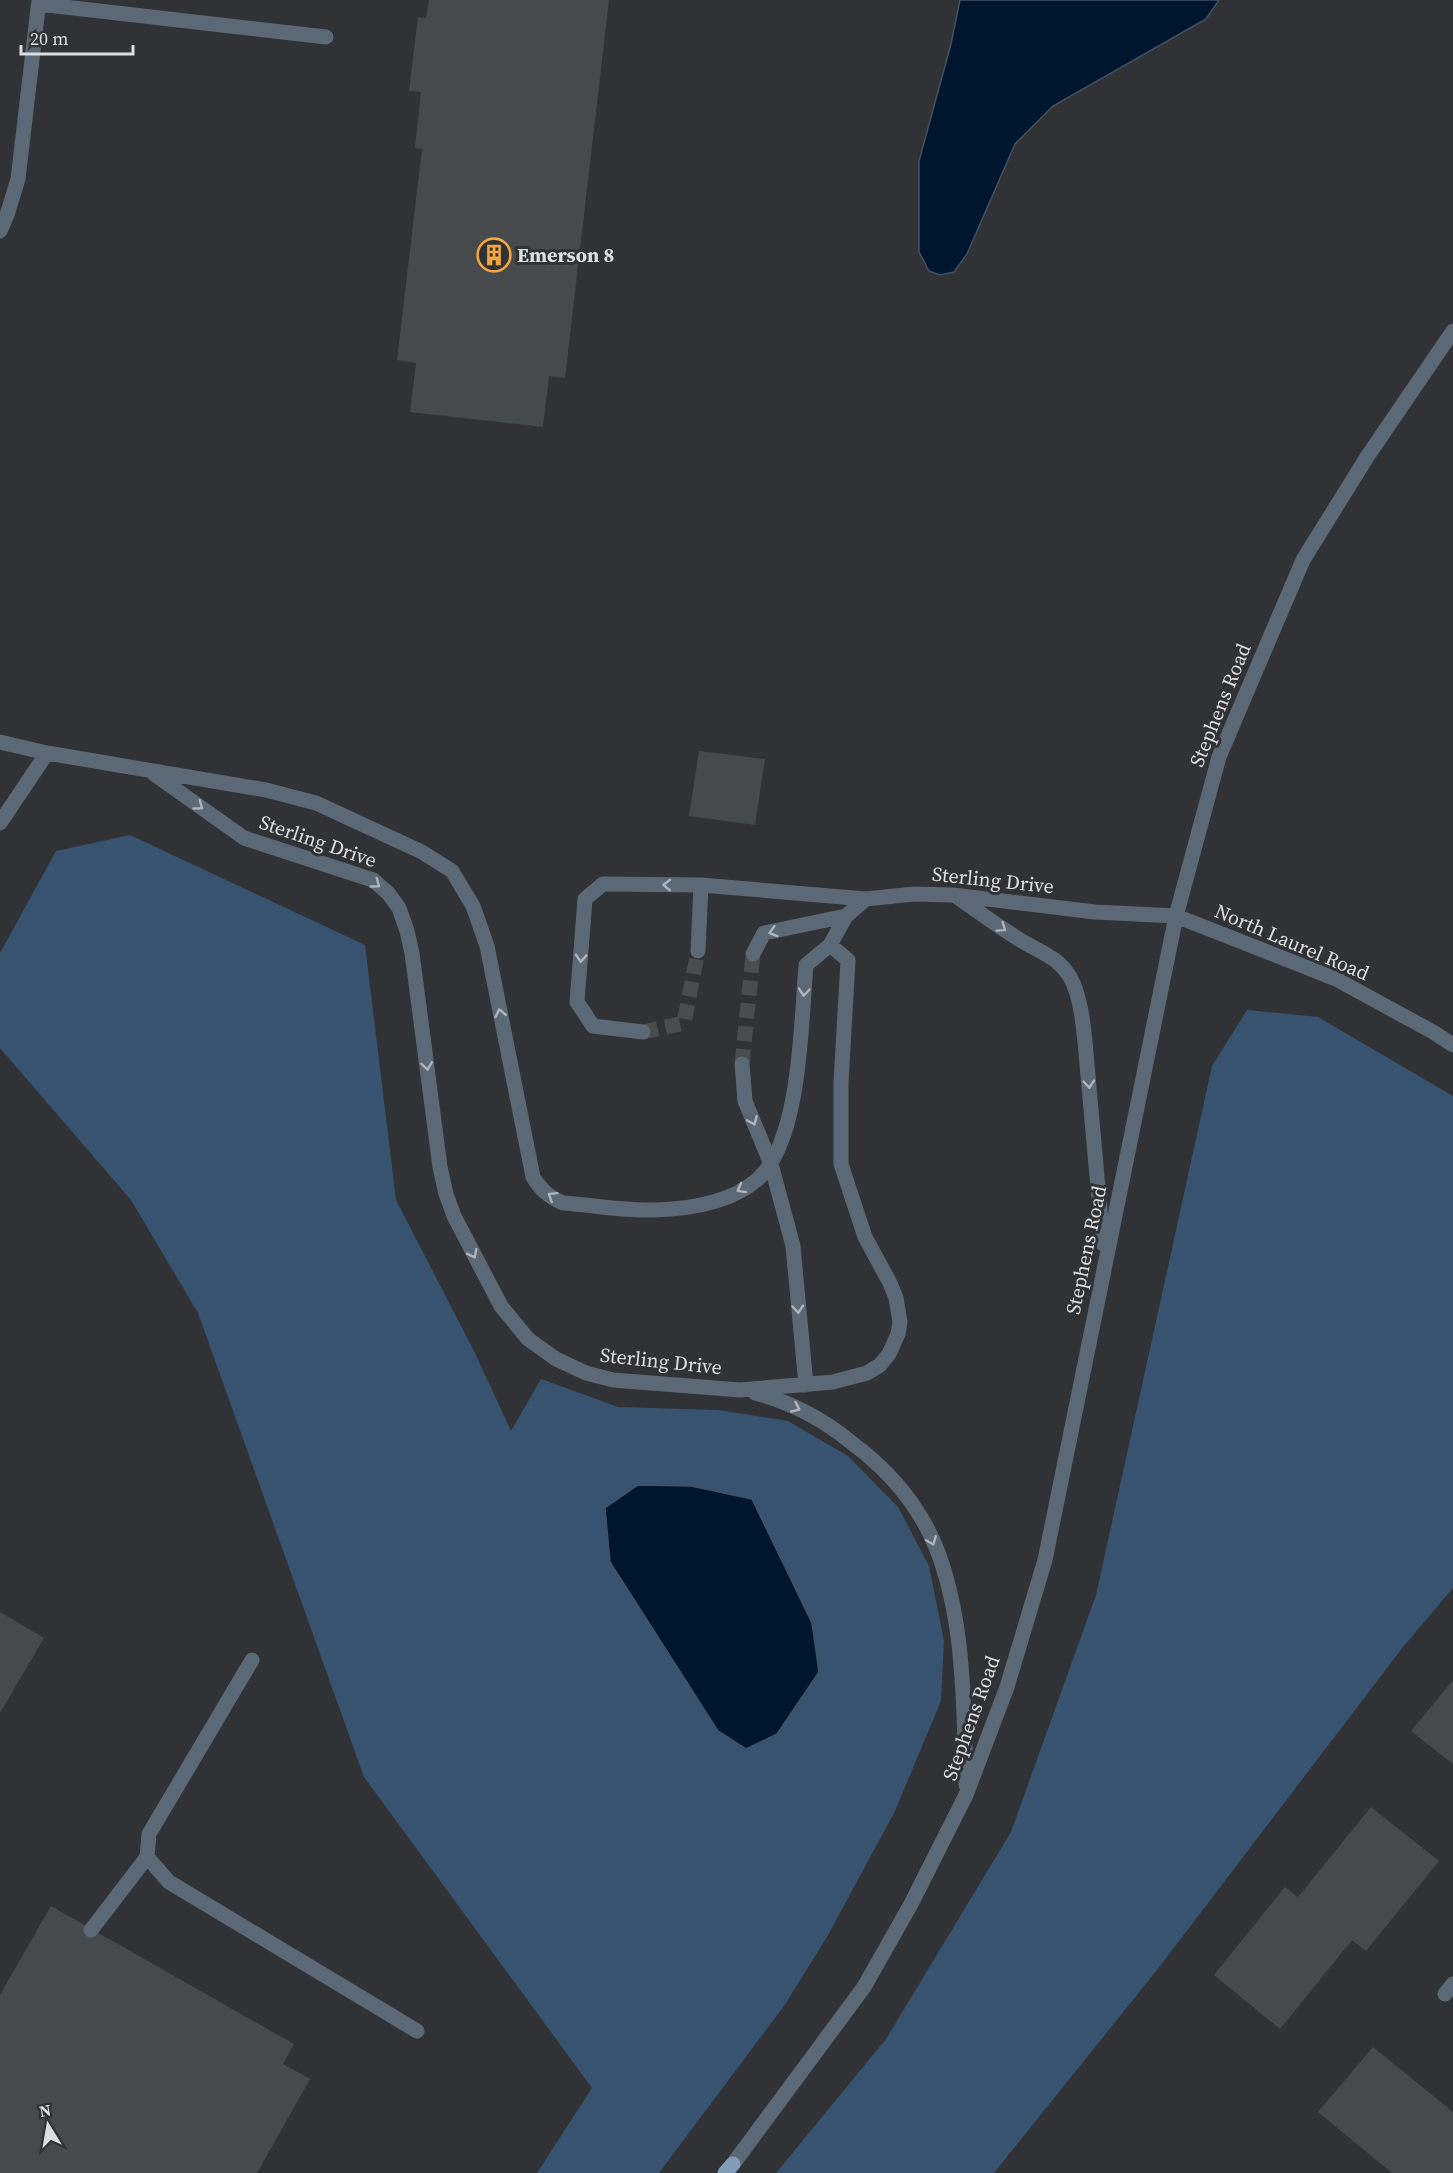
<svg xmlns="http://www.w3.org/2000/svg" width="1453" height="2173" viewBox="0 0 1453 2173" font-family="'Source Serif 4',serif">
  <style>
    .green { fill: #375370 }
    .water { fill: #00162f; stroke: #425264; stroke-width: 1.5 }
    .building { fill: #474a4c }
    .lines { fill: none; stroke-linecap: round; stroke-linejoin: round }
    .minor-tunnel { stroke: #4a4c4e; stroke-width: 15; stroke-dasharray: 15 8; stroke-linecap: butt }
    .minor { stroke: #5b6875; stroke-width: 15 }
    .major { stroke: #829cb8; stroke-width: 15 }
    .oneway { stroke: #afb5ba }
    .labels { text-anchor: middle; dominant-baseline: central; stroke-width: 6; stroke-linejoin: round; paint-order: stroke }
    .poi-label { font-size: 20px; font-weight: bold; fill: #dcdedf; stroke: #303235; text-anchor: start }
    .street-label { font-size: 20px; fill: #dcdedf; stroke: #303235 }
  </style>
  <rect width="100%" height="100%" fill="#303235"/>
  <path class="green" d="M130 835 365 945 396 1200 475 1353 511 1431 541 1379 618 1407 719 1410 788 1421 848 1456 898 1507 929 1566 944 1641 941 1701 895 1811 827 1937 784 2006 659 2173H537L592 2088 364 1777 198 1313 131 1200 0 1048V953L56 851Z
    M1247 1010 1318 1017 1453 1096V1588L1403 1647 1157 1970 994 2173H776L886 2039 1011 1832 1096 1595 1212 1066Z"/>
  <path class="water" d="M960 0H1219L1206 19 1053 106 1015 144 967 254 954 272 940 275 929 271 919 252V161L951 44Z
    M638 1485 691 1486 752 1499 812 1623 819 1672 777 1734 746 1749 718 1731 610 1562 605 1508Z"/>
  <path class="building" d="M429 0H609L565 378 549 376 543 427 410 412 416 363 397 360 422 149 415 148 421 92 409 91 418 17 426 18Z
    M699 751 765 759 755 825 689 816Z
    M0 1612 44 1638 0 1713Z
    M1453 1680V1764L1411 1731Z
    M1371 1807 1439 1861 1366 1951 1352 1940 1280 2029 1214 1975 1285 1887 1298 1897Z
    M51 1906 294 2044 283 2064 310 2079 257 2173H0V1995Z
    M1373 2047 1453 2112V2173H1392L1318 2112Z"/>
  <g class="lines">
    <path class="minor-tunnel" d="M643 1032 684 1023 698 951
      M742 1064 753 954"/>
    <path class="minor" d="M39 4 326 37
      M0 231 7 215 18 179 39 0
      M0 742 47 753 266 790 316 803 422 852 452 871 473 906 487 946 533 1177C541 1190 549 1197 563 1203 593 1205 624 1211 654 1210 689 1209 731 1203 758 1179 801 1140 801 1022 806 965L830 945 846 916 866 899 914 894 953 895 1095 912 1176 916 1336 979 1433 1032 1453 1045
      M154 774 244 838 373 880 388 893 399 908 407 931 412 953 440 1167 446 1194 454 1216 501 1306 528 1339 556 1359 586 1373 613 1380 740 1390 833 1382 867 1373 880 1365 889 1354 898 1334 900 1322 896 1298 890 1283 865 1237 841 1164V1083L848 960 830 945
      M0 823 47 753
      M701 885 866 899
      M956 896C976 910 996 925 1017 938 1038 952 1061 956 1073 983 1081 1002 1083 1023 1085 1042L1103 1244
      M753 954 764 933 846 916
      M643 1032 593 1026 577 1002 585 899 603 884 701 885 698 951
      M742 1064 745 1101 771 1164 793 1246 806 1385
      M755 1393C790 1402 824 1420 852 1443 883 1466 909 1494 927 1528 965 1600 964 1706 966 1785
      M252 1660 149 1834 147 1857 169 1882 417 2031
      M91 1930 147 1857
      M1445 1994 1453 1984
      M733 2164 864 1987 911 1904 966 1795 1007 1687 1045 1560 1176 916 1219 757 1303 560 1367 457 1453 331"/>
    <path class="major" d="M725 2173 733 2164"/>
  </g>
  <defs><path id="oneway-chevron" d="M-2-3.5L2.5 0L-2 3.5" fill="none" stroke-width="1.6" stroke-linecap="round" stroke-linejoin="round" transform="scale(1.5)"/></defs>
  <g class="oneway">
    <use href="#oneway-chevron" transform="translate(199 806) rotate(36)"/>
    <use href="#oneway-chevron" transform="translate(376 884) rotate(36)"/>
    <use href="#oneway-chevron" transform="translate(667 885) rotate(-179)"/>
    <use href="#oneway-chevron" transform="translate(1002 928) rotate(34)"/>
    <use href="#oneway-chevron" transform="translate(773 932) rotate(163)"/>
    <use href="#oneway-chevron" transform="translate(581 958) rotate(94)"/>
    <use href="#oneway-chevron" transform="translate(804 992) rotate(95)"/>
    <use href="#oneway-chevron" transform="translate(500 1013) rotate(-101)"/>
    <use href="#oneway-chevron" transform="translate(427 1066) rotate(82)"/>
    <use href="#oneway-chevron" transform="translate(1089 1084) rotate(85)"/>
    <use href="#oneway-chevron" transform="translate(753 1121) rotate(67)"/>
    <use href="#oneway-chevron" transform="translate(741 1189) rotate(151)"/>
    <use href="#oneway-chevron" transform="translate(552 1196) rotate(-148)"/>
    <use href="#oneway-chevron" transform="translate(473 1254) rotate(63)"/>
    <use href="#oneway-chevron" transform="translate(798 1309) rotate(85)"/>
    <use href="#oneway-chevron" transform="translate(796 1408) rotate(25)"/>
    <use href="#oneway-chevron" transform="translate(932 1541) rotate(68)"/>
  </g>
  <defs>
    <g id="building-ring" transform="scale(1.725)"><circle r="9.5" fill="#303235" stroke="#f2a541" stroke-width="1.5"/><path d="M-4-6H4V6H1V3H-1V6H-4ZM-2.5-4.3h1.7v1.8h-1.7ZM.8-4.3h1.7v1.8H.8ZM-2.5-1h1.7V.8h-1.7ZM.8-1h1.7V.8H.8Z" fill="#f2a541"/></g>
  </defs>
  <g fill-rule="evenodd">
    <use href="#building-ring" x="494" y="255"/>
  </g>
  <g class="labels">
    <g class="poi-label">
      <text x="517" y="255">Emerson 8</text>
    </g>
    <g class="street-label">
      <text transform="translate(1220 705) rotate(-68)">Stephens Road</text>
      <text transform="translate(318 841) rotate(19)">Sterling Drive</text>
      <text transform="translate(993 880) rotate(6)">Sterling Drive</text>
      <text transform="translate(1292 942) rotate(23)">North Laurel Road</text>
      <text transform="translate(1086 1250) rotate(-78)">Stephens Road</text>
      <text transform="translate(661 1361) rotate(6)">Sterling Drive</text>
      <text transform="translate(971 1718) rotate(-70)">Stephens Road</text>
    </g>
  </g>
  <g transform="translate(48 2125) rotate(349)" stroke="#303235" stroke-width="4.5" paint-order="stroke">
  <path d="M0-4.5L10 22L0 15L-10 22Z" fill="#dcdedf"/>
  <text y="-9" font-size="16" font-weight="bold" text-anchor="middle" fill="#dcdedf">N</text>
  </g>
  <path d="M21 45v9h112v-9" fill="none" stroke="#dcdedf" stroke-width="3"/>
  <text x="30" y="45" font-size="18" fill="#dcdedf" stroke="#303235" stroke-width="4.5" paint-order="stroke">20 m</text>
</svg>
